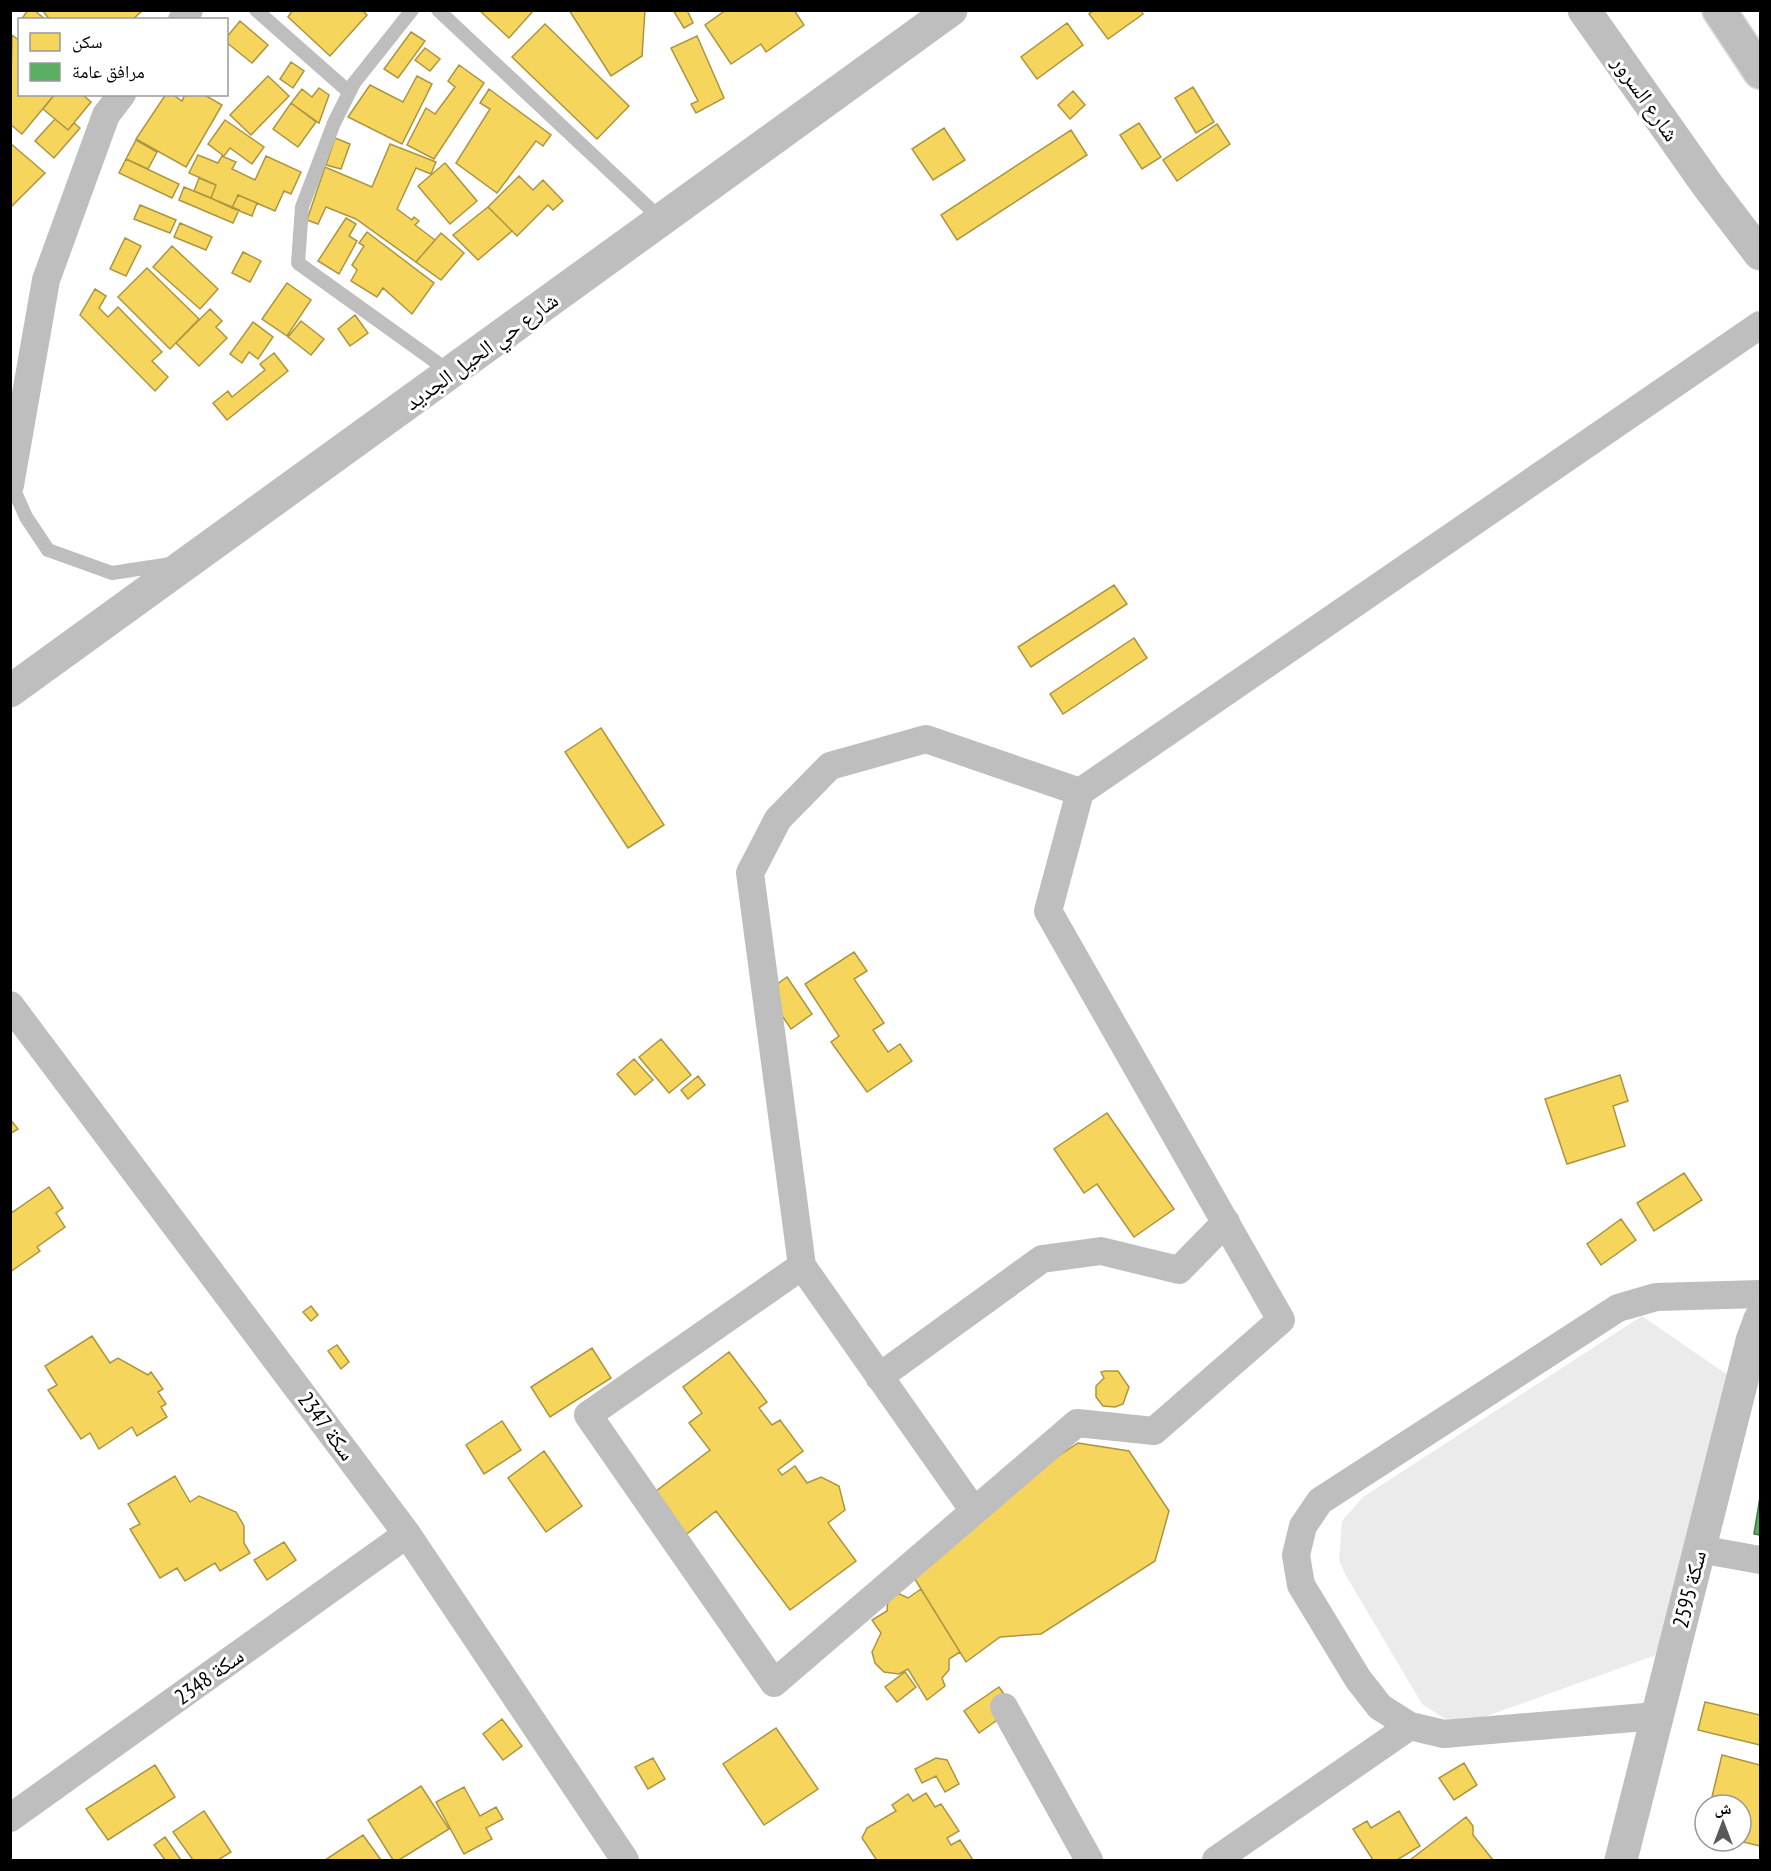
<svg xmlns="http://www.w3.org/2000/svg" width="1771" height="1871" viewBox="0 0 1771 1871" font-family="'PT Sans Narrow','Noto Naskh Arabic',sans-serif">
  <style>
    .green { fill: #ebebeb }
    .homes { fill: #f6d55c; stroke: #ac9540; stroke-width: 1.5 }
    .public { fill: #5aae61; stroke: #3f7a44; stroke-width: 1.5 }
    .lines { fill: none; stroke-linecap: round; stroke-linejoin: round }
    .trunk-casing { stroke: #dbdbdb; stroke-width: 36 }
    .service { stroke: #bebebe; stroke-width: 14 }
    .minor { stroke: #bebebe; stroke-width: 28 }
    .tertiary { stroke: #bebebe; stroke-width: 33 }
    .trunk { stroke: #bebebe; stroke-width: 33 }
    .labels { text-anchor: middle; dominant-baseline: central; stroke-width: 6; stroke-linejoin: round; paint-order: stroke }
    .street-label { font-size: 22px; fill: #000; stroke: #fff }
  </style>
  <rect width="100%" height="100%" fill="#fff"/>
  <path class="green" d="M1642 1316 1729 1376 1659 1654 1473 1721 1450 1722 1422 1704 1345 1574 1339 1560 1342 1521 1363 1497Z"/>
  <path class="homes" d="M28 10H34L46 20H21Z
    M42 10H143L132 20H50Z
    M293 10H362L367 15 330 56 288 17Z
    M479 10H534L509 38Z
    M569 10H645L642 56 611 76Z
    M673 10H687L693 23 684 28Z
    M726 10H794L804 25 766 52 761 44 731 64 705 25Z
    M1094 10H1141L1143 14 1108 39 1089 14Z
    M240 21 268 45 252 63 226 42V38Z
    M1067 23 1083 45 1037 79 1021 57Z
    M545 24 629 106 597 139 512 57Z
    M411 32 425 41 398 78 384 69Z
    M12 35 20 41V94H55L22 134 10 124Z
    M697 36 724 98 696 113 691 104 698 101 671 48Z
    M425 48 440 59 430 71 415 60Z
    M291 62 304 71 293 88 280 79Z
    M459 65 484 83 434 159 407 145 426 108 435 114 455 87 448 81Z
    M268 76 289 96 251 135 230 115Z
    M417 76 432 84 402 144 348 117 370 85 403 102Z
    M1193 87 1214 122 1196 133 1175 98Z
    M319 88 329 95 319 123 291 103 302 89 312 97Z
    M489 89 551 135 543 146 536 141 497 193 456 163 490 109 480 103Z
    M1073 91 1085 105 1070 119 1058 105Z
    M55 94H82L91 102 68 130 43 109Z
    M166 94H172L182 101 185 94H203L222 105 186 167 136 139Z
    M291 103 316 122 298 147 273 129Z
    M55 119 68 130 74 123 80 128 54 158 35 141Z
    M225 120 264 147 252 164 230 148 224 156 208 144Z
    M1139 123 1161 157 1142 169 1120 135Z
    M1217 124 1230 144 1177 181 1163 160Z
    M944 128 965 160 933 180 912 149Z
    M1071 130 1087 155 957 240 941 215Z
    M335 138 350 144 341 169 326 165Z
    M136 140 157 152 148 169 126 159Z
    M10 143 45 173 10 208Z
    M390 144 436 162 431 174 416 168 397 209 412 220 414 217 419 221 415 225 435 240 416 262 356 219 326 207 318 224 307 220 325 167 372 187Z
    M198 155 218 163 222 156 236 162 232 169 255 180 266 156 301 172 291 194 284 191 275 211 238 195 232 208 211 198 216 185 189 173Z
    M126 159 179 184 172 198 119 173Z
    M445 163 477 201 450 224 418 186Z
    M519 176 533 190 543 180 563 201 553 210 548 205 517 236 488 207Z
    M199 178 216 185 211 198 194 191Z
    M184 187 239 210 233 223 179 200Z
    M238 195 257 203 252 216 232 208Z
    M140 205 176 220 170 233 134 219Z
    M488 207 512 231 478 260 453 235Z
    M346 218 356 224 349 236 357 241 339 274 318 261Z
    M180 223 212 237 206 250 174 237Z
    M367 232 434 283 412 314 383 288 377 297 351 281 357 270 352 265 364 246 359 243Z
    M441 233 464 253 441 280 416 262Z
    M125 238 141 246 126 276 110 269Z
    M172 246 218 289 200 309 153 267Z
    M243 252 261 261 250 282 232 273Z
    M147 268 199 319 170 349 118 297Z
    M287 283 311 300 287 336 262 319Z
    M95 289 106 296 99 308 108 317 118 307 162 352 152 361 168 377 155 391 80 315Z
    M210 309 222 321 216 327 227 338 199 366 176 343Z
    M355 315 368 333 350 346 338 329Z
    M301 321 324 339 311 355 288 337Z
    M253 322 273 337 258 359 249 352 242 363 230 354Z
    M274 353 288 371 227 420 213 403 228 391 232 397 265 370 260 364Z
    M1114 585 1127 604 1031 667 1018 647Z
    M1134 638 1147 658 1063 714 1050 694Z
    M601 728 664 825 628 848 565 752Z
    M854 952 867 971 854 979 884 1023 873 1030 888 1052 900 1044 912 1061 867 1092 831 1042 839 1036 805 984Z
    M787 977 812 1014 791 1029 766 992Z
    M661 1039 691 1075 669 1093 639 1057Z
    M634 1059 653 1080 635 1095 617 1074Z
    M1620 1075 1628 1101 1613 1106 1625 1146 1567 1164 1545 1099Z
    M698 1076 705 1085 688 1099 681 1090Z
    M1107 1113 1174 1209 1134 1237 1097 1184 1084 1193 1054 1149Z
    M10 1119 18 1129 10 1134Z
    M1684 1173 1702 1200 1654 1231 1637 1203Z
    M49 1187 63 1208 56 1213 65 1227 37 1247 40 1251 10 1272V1214Z
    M1621 1219 1636 1240 1601 1265 1587 1244Z
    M311 1306 318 1315 311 1321 303 1312Z
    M92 1336 110 1363 118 1358 148 1375 151 1372 163 1389 158 1392 166 1404 161 1407 167 1417 137 1436 132 1427 99 1449 90 1433 81 1439 48 1390 57 1385 45 1366Z
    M337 1345 349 1362 341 1369 328 1351Z
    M592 1348 611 1378 550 1417 531 1387Z
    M729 1352 767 1402 759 1408 772 1425 780 1420 803 1451 778 1470 782 1475 795 1466 807 1483 821 1477 839 1486 845 1510 828 1523 856 1561 790 1610 716 1511 683 1537 651 1495 710 1450 689 1423 702 1413 683 1387Z
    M1105 1371H1118L1129 1387 1123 1404 1115 1407 1103 1406 1096 1397V1386L1104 1378 1101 1372Z
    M502 1421 521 1450 484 1474 466 1445Z
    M1078 1443 1129 1451 1169 1511 1155 1561 1041 1634 1000 1637 966 1662 913 1576 965 1518Z
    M544 1451 582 1506 546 1532 508 1478Z
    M175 1476 190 1502 199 1496 236 1512 244 1526V1543L250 1553 220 1571 215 1563 185 1581 177 1568 160 1578 130 1529 140 1524 128 1504Z
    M284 1542 296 1560 267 1580 254 1560Z
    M921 1589 960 1652 949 1659V1670L942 1678 945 1686 927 1700 908 1669 899 1674 884 1672 875 1663 872 1652 881 1633 872 1620 887 1611 888 1598 895 1592 908 1598Z
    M905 1672 916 1687 897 1702 885 1687Z
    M999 1687 1014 1708 979 1733 964 1711Z
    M1705 1702 1760 1715V1745L1698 1730Z
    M502 1719 522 1746 503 1760 483 1734Z
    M776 1728 818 1789 764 1825 723 1764Z
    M1722 1755 1760 1765V1846L1739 1841 1741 1805H1706L1708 1800 1711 1801Z
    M653 1758 665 1779 648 1789 635 1767Z
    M936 1758 947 1760 959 1784 945 1792 936 1776 922 1783 915 1769Z
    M1464 1763 1477 1785 1454 1800 1439 1778Z
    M155 1765 175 1797 108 1840 86 1809Z
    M421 1786 449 1829 399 1860H393L368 1820Z
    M464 1787 480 1816 496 1807 503 1819 486 1828 492 1839 464 1854 436 1802Z
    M926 1793 935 1807 941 1804 959 1831 947 1838 951 1845 960 1840 973 1860H874L876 1859 862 1838 867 1828 896 1811 892 1805 908 1794 913 1801Z
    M204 1811 231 1852 218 1860H193L173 1832Z
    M1399 1811 1420 1846 1397 1860H1373L1353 1829 1367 1821 1371 1828Z
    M1466 1817 1473 1826V1835L1493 1860H1410Z
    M363 1835 381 1860H325Z
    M165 1837 181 1860H165L154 1845Z"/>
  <path class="public" d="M1760 1497V1535L1754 1534Z"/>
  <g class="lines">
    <g class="trunk-casing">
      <path id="trunk" d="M1719 10 1760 72"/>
    </g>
    <path class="service" d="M256 10 349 92
      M412 10 354 83 334 123 302 207 298 263 450 372
      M438 10 662 220
      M11 483 26 517 48 550 112 573 171 564"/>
    <path class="minor" d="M182 20 189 10
      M10 485 46 280 106 115 122 94
      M10 1005 407 1534 625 1860
      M802 1266 588 1415 774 1683 1077 1423 1154 1431 1281 1320 1048 911 1080 792 1760 325
      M879 1377 1042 1259 1101 1251 1179 1270 1226 1222
      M974 1511 802 1266 750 873 778 819 830 766 926 739 1080 792
      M1699 1549 1760 1560
      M1004 1707 1089 1860
      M1657 1716 1444 1734 1410 1726 1380 1707 1358 1679 1301 1585 1296 1555 1303 1526 1320 1501 1618 1308 1656 1297 1760 1294
      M10 1818 407 1534
      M1216 1860 1410 1726"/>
    <path class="tertiary" d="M1584 10 1708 186 1760 254
      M10 691 951 10
      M1621 1860 1752 1341 1760 1319"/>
    <use href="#trunk" class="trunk"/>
  </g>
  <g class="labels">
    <g class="street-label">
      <text transform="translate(1646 98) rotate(55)">شارع السرور</text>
      <text transform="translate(481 351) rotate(-36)">شارع حي الحيل الجديد</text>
      <text transform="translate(327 1426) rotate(53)">سكة 2347</text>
      <text transform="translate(1689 1589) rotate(-76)">سكة 2595</text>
      <text transform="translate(209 1676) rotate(-36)">سكة 2348</text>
    </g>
  </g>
  <rect width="1771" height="1871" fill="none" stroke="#000000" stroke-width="24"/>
  <rect x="18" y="18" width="210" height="78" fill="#ffffff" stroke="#999999" stroke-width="1.5"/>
  <rect x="30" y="33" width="30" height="18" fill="#f6d55c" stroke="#999999" stroke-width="1.5"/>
  <text x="72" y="48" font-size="18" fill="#000000">سكن</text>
  <rect x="30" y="63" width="30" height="18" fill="#5aae61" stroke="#999999" stroke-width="1.5"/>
  <text x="72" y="78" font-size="18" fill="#000000">مرافق عامة</text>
  <g transform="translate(1723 1823)"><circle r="28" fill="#ffffff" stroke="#999999" stroke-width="1.5"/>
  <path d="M0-4.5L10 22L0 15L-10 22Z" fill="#595959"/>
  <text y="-9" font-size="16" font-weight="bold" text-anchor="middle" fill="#000000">ش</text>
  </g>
</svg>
